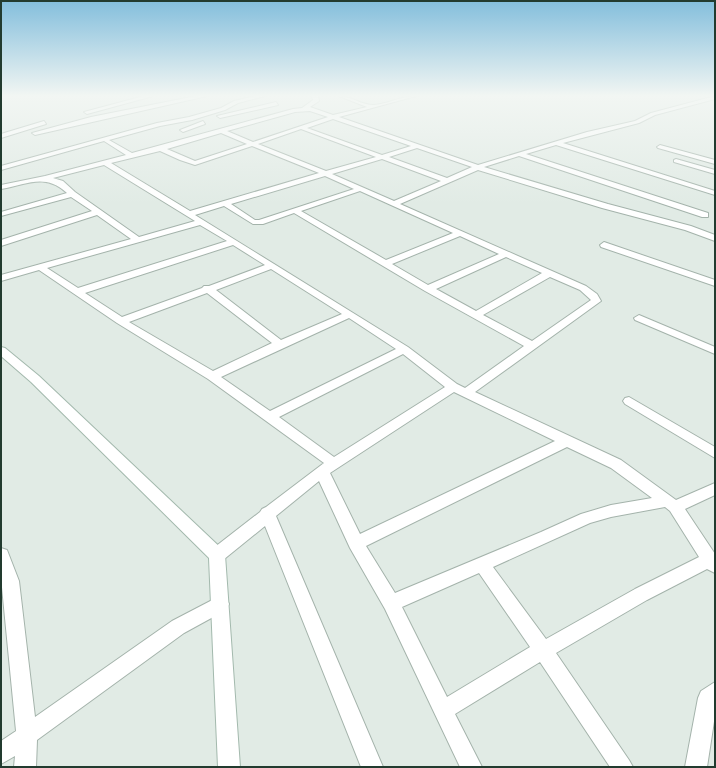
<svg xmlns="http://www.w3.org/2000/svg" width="716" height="768" viewBox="0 0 716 768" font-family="'Golos Text',sans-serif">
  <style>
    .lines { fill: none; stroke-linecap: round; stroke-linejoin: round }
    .street-casing { stroke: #a4b3ab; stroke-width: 2 }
    .secondary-casing { stroke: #a3b9ad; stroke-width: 2 }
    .street { fill: #fff; fill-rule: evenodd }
    .secondary { fill: #fff; fill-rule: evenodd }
  </style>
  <rect width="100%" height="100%" fill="#e1ebe5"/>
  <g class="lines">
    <g class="street-casing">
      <path id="street" d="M144 96H153L87 114 84 112Z
        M196 96H207L35 135 32 133 91 117Z
        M255 96H265L238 103 225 110 192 120 160 126 109 140 132 153 293 109 302 108 313 100 312 96H318L319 101 310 107 333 115 367 107 339 96C351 96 361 105 373 105 385 105 401 96 416 96L339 117 478 165 587 132 635 121 651 113 715 96V99L655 115 639 123 563 143 715 191V195L556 145 526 154 708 213V217H702L519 156 484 167 608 204 691 226 715 235V241L685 230 602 208 478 170 400 204 586 286 597 294 601 301 475 392 621 460 676 500 715 483V495L685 509 715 554V573L707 569 647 600 556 653 629 760 633 767H610L540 662 455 714 482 767H460L385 609 350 548 319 481 276 516 383 767H361L265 526 223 560 217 562 211 560 209 555 211 550 260 512 262 509 266 507 324 463 208 379 117 323 39 270 1 281V275L131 239 97 215 1 246V240L92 211 71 197 1 216V212L67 193C45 173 28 184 1 189V185L45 176 126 155 104 141 1 170V166L157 123 189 117 221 108 234 101ZM310 111 328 117 253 142 227 131 295 112ZM333 119 411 146 382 155 307 128ZM301 129 376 157 326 171 258 144ZM221 133 247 144 195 161 167 149ZM252 146 319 173 190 211 111 163 160 151 180 160 195 165ZM417 148 472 167 447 178 389 157ZM382 159 441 181 394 201 332 174ZM104 165 195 221 139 237 75 192 63 181 53 178ZM325 176 354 189 259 220H255L231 204ZM360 191 453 233 386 260 301 211ZM224 206 253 224H263L294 213 425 291 524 346 465 388 457 384 408 347 195 215ZM200 225 227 241 78 288 47 268ZM460 236 499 254 428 285 392 264ZM233 245 265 265 209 286H204L202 288 122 317 85 293ZM506 257 542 273 476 311 436 289ZM271 269 342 314 281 340 216 290ZM550 277 580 290 591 300 532 341 483 315ZM207 293 272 343 213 371 129 322ZM349 318 396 349 270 411 221 377ZM403 354 445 387 334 457 279 417ZM454 392 555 441 360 534 330 473ZM567 447 611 468 652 498 611 505 581 514 541 532 395 593 366 546ZM665 507 670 511 699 557 635 589 546 639 493 567 590 523 611 517ZM479 573 530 647 447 697 402 607Z
        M276 102 278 105 220 118 217 116Z
        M44 121 46 124 1 138V134Z
        M203 121 205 124 183 132 180 130Z
        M660 145 715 160V164L658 148 657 147Z
        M676 159 715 170V174L674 162V160Z
        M604 242 715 280V286L601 247 600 245Z
        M639 315 715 347V354L635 320 634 318Z
        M629 397 715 447V458L625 404 623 401 625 398Z
        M1 548 7 550 19 581 35 717 172 621 220 596 226 598 229 604 226 610 184 633 37 740 36 767H14L15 756 1 764V741L16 731 1 577Z
        M715 682V715L707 767H685L698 698 701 691Z"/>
    </g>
    <g class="secondary-casing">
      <path id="secondary" d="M1 347 5 348 39 376 223 550 225 555 240 767H218L209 558 31 382 1 356Z"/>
    </g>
    <use href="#street" class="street"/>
    <use href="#secondary" class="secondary"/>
  </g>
  <linearGradient id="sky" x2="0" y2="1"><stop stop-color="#83bedc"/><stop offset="0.47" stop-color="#f2f6f3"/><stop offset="1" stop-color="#f2f6f3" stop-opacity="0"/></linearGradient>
  <rect width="716" height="204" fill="url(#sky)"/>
  <rect width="716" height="768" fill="none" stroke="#223b2f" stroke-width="4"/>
</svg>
